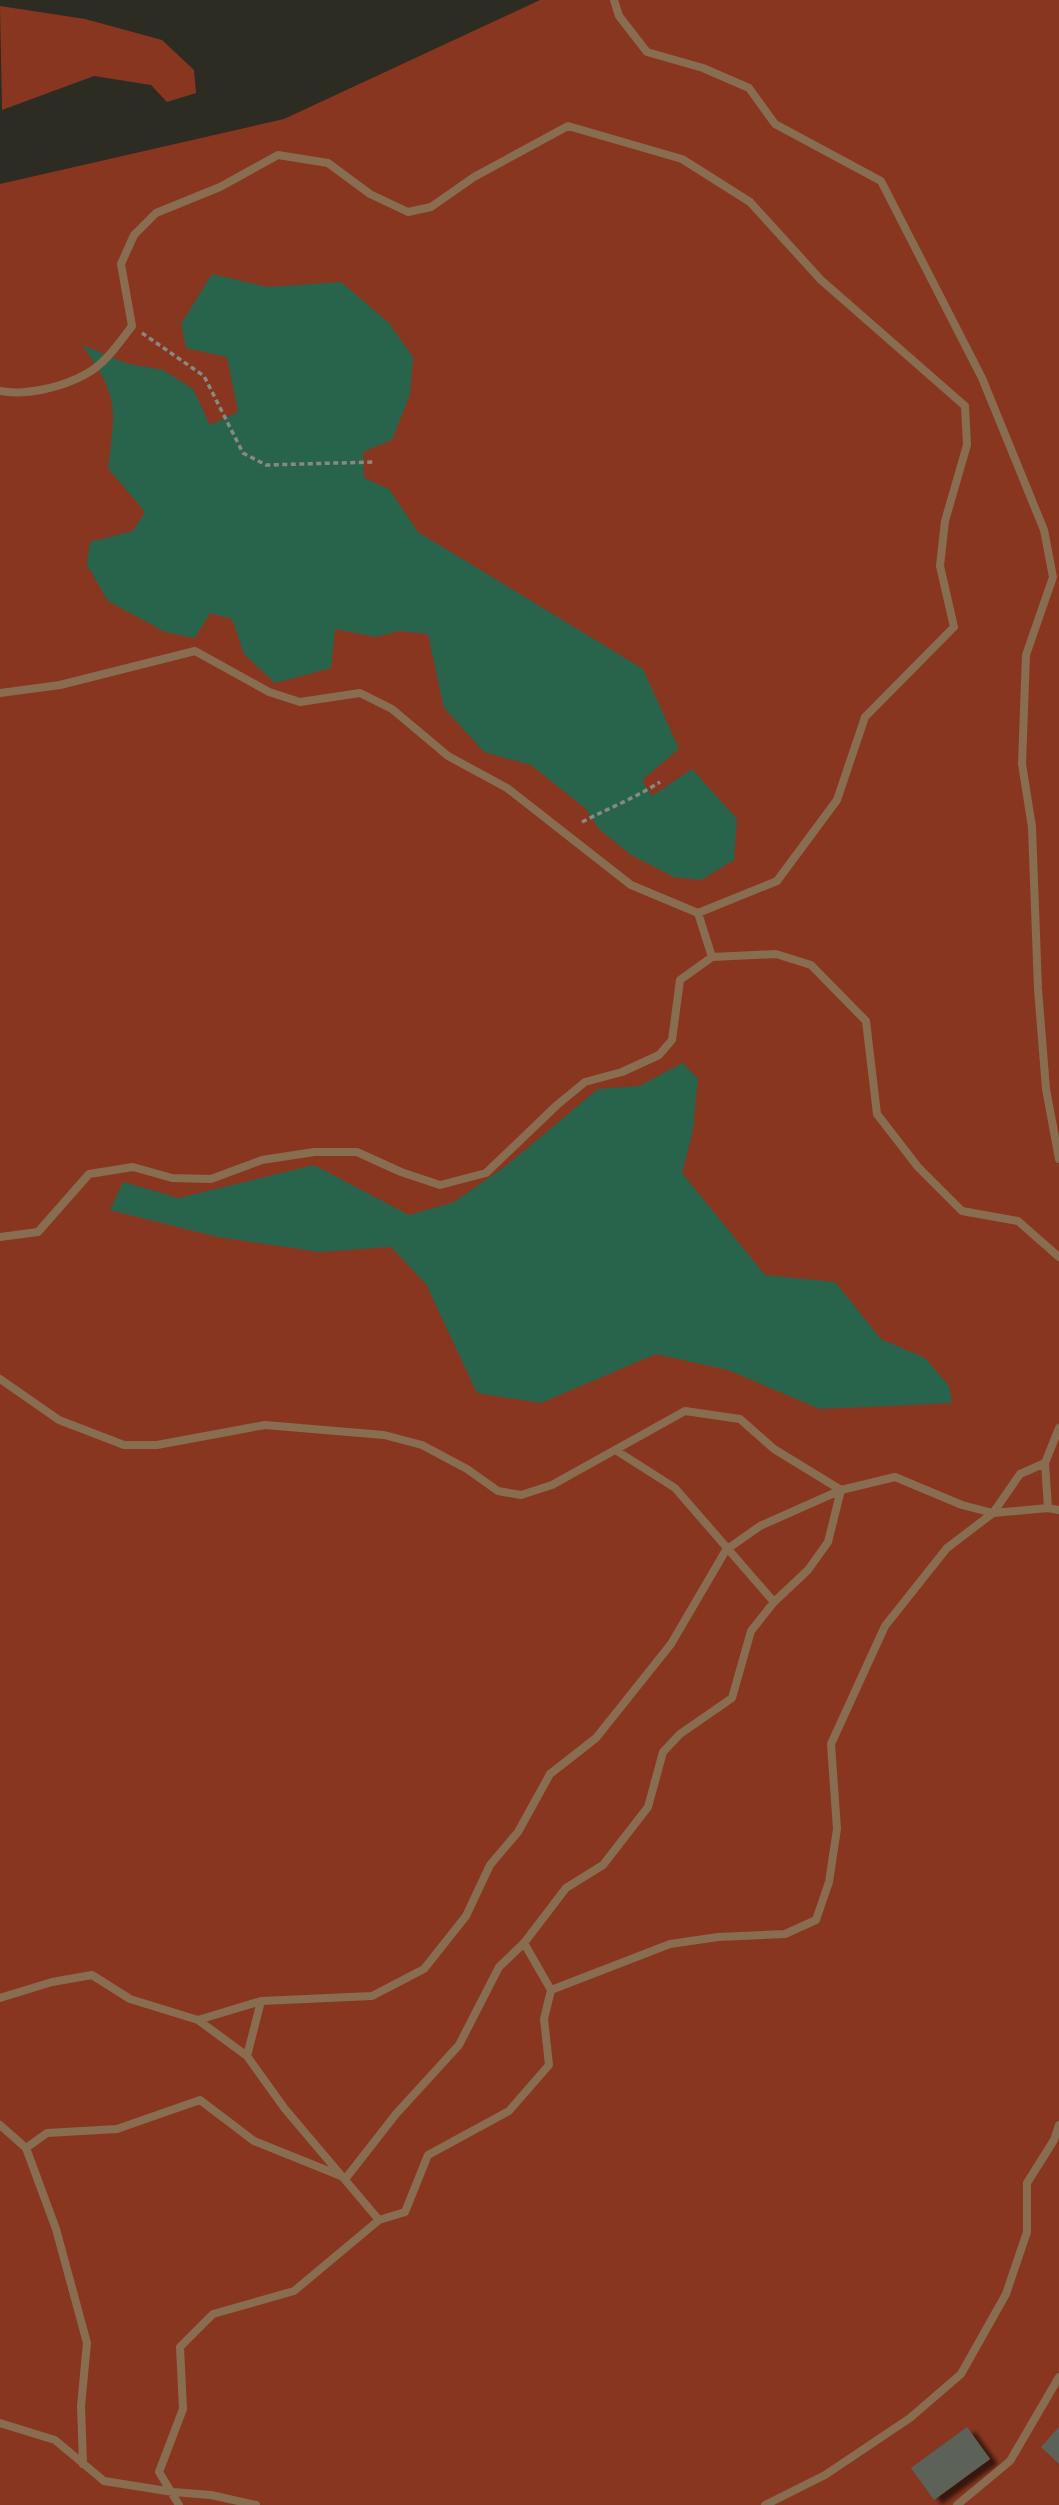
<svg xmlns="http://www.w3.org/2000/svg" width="1059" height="2505" viewBox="0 0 1059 2505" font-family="'Asap Condensed',sans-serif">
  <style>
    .green { fill: #893620 }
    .water { fill: #28644c }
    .building { fill: #5c6258; filter: url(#shadow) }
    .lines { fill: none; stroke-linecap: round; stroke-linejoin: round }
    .path { stroke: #8a8981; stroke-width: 3.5; stroke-dasharray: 5 3.5; stroke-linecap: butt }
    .service { stroke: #896d50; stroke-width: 8 }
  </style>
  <defs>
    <filter id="shadow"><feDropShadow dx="8" dy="4.5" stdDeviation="2" flood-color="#0009"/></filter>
  </defs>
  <rect width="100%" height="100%" fill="#2d2c22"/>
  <path class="green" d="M540 0H1059V2505H0V184L284 119Z
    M0 6 85 19 162 40 194 70 196 93 167 102 151 85 94 76 2 110Z"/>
  <path class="water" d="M212 274 268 287 341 282 389 323 413 357 410 394 392 440 363 452 364 478 389 489 418 532 643 669 679 749 642 780 652 796 692 769 737 819 734 860 701 880 674 877 631 855 599 829 586 809 531 765 484 752 444 708 428 634 399 631 376 637 335 629 331 668 275 683 244 654 232 619 210 613 195 638 165 632 108 601 87 565 90 542 133 531 145 512 108 468C116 407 119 396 82 345L125 363 163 370 193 389 210 425 238 412 227 357 186 348 181 324Z
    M683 1063 698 1079 693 1130 682 1173 765 1275 835 1282 881 1339 925 1358 949 1386 952 1403 820 1409 728 1370 656 1354 541 1403 477 1393 426 1284 391 1247 319 1252 218 1237 110 1210 123 1182 179 1198 314 1165 409 1215 454 1202 506 1166 598 1089 639 1086Z"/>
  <path class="building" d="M967 2427 990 2459 934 2500 911 2468Z
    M1059 2427V2464L1041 2447Z"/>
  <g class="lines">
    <path class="path" d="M142 333 204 376 243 453 266 465 373 462
      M582 822C609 808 635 798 660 782"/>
    <path class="service" d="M614 0 619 16 647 52 703 68 749 88 775 124 881 181 982 378 1044 530 1053 577 1026 655 1022 764 1032 827 1038 989 1046 1089 1059 1159
      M0 391C26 396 63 387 86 374 105 364 119 343 132 326L121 264 134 235 156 213 220 187 278 155 328 163 370 194 408 212 431 207 474 177 568 126 682 159 750 202 821 280 965 406 967 445 945 521 940 566 954 627 865 717 837 800 777 881 698 913 631 885 507 788 448 756 392 709 360 693 300 702 269 692 195 651 60 685 0 693
      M698 913 712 957
      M0 1237 38 1232 89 1174 133 1167 172 1178 211 1179 262 1160 314 1152H357L401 1172 440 1185 486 1173 557 1105 585 1082 622 1072 659 1055 672 1040 680 980 712 957 776 954 811 965 866 1021 877 1114 918 1167 962 1211 1018 1221 1059 1257
      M0 1379 59 1420 124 1445H157L265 1425 384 1435 422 1445 467 1469 498 1491 521 1495 552 1485 685 1411 740 1419 774 1449 841 1490
      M617 1451 675 1488 774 1602
      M1045 1463 1059 1428
      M1048 1508 1045 1463 1020 1474 993 1513 1048 1508 1059 1510
      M551 1990 524 1943 566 1888 603 1865 648 1807 663 1752 680 1734 732 1698 751 1631 774 1602 808 1570 828 1542 841 1490
      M0 1998 52 1982 92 1975 130 1999 198 2020 261 2001 372 1996 424 1969 466 1916 490 1865 518 1832 550 1774 596 1738 671 1644 726 1550 760 1526 841 1490 895 1477 962 1505 993 1513
      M198 2020 247 2056 261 2001
      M247 2056 285 2109 379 2220
      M0 2125 26 2148 56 2229 87 2343 81 2406 83 2464
      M26 2148 47 2133 117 2129 200 2100 254 2141 346 2178 396 2114 459 2045 499 1967 524 1943
      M0 2423 55 2440 104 2481 173 2492 211 2495 256 2505
      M179 2505 159 2472 183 2409 180 2347 213 2314 294 2291 379 2220 405 2212 428 2155 509 2111 549 2065 544 2019 551 1990 670 1944 718 1937 785 1934 816 1920 829 1882 837 1829 831 1744 885 1626 947 1548 993 1513
      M765 2505 825 2475 910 2418 961 2374 1006 2294 1027 2232V2183L1054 2140 1059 2125
      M957 2505 1010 2461 1059 2377"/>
  </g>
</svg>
